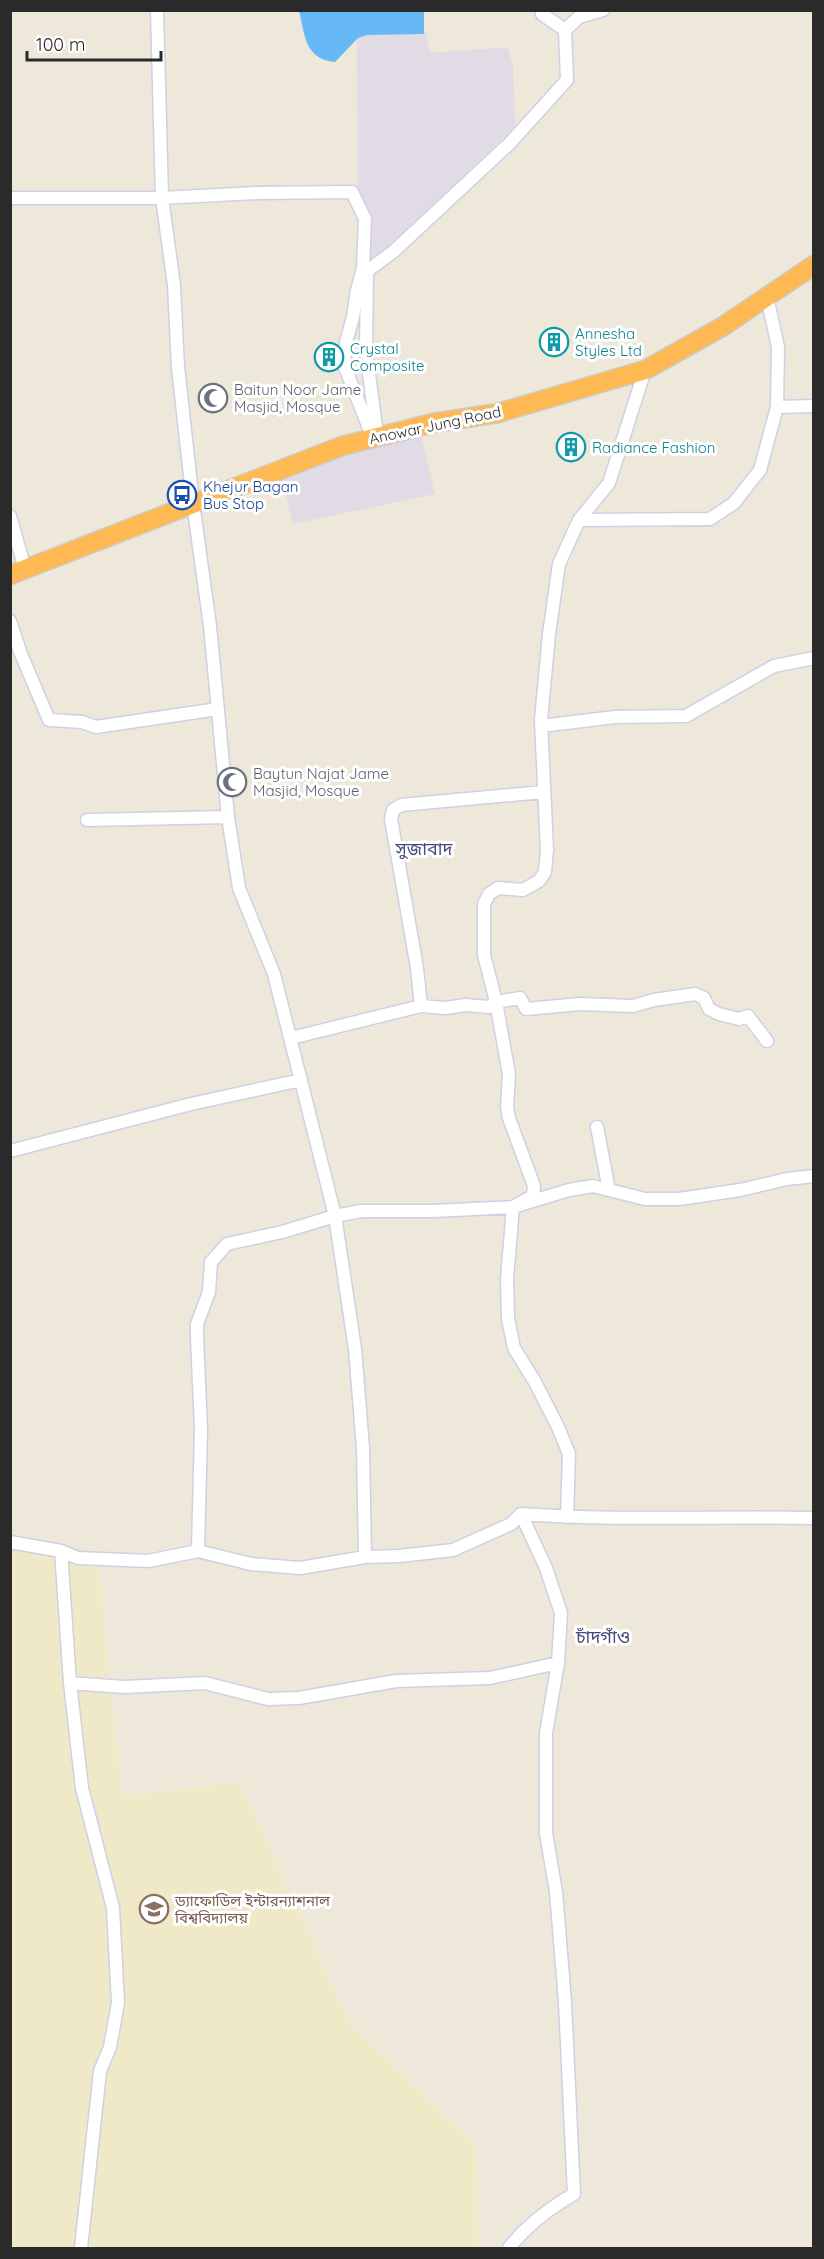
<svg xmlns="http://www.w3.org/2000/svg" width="824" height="2259" viewBox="0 0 824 2259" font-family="Quicksand,'Noto Sans Bengali',sans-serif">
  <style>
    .industrial { fill: #e0dbe5 }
    .education { fill: #f0e9c8 }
    .water { fill: #66b9f6 }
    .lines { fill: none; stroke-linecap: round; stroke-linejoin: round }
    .minor-casing { stroke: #cfd0e4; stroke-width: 15 }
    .highway-casing { stroke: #ccc; stroke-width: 21 }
    .minor { stroke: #fff; stroke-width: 12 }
    .highway { stroke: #ffb953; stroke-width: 18 }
    .labels { text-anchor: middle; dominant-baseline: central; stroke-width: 6; stroke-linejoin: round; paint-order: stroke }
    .culture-label { font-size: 15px; fill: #0d838f; stroke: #fff; text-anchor: start }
    .worship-label { font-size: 15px; fill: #5b616d; stroke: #fff; text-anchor: start }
    .street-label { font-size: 15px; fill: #2a2a2a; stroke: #fff }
    .transit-label { font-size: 15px; fill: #164399; stroke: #fff; text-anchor: start }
    .education-label { font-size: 15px; fill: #785e54; stroke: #fff; text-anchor: start }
    .quarter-label { font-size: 18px; fill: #47487d; stroke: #fff }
  </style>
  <rect width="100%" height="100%" fill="#ede8da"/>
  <path class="industrial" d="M426 31 430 53 507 47 513 65 515 126 372 266 358 212 357 33Z
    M420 431 435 494 293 524 281 473Z"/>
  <path class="education" d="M10 1549 99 1565 122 1796 240 1782 349 2022 477 2148 479 2248H11Z"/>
  <path class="water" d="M299 11H424V34L367 35 358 38 335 62C304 59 305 34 299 11Z"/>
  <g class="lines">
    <g class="minor-casing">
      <path id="minor" d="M157 10 162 198 174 285 178 367 193 503 210 626 228 817 239 888 274 974 335 1216 361 1211H434L513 1207 569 1190 593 1186 645 1199H679L740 1190 787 1179 814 1176
        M542 10V14L565 30
        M10 198H162L257 193 352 192 365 219 363 268 357 290 353 317 346 342 344 365 373 438
        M777 407 814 406
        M377 435 366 351 367 271 393 252 509 144 567 80 565 30 579 17 603 10
        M10 516 25 569
        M579 520 710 519 734 503 760 470 777 407 778 347 767 297
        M10 621 21 654 49 720 82 722 96 727 218 709
        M541 726 615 717 686 716 774 666 814 658
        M87 820 228 817
        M421 1006 445 1008 466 1005 489 1007 496 1002 520 998 526 1009 580 1004 633 1006 654 1000 695 994 704 998 709 1009 719 1014 739 1019 748 1016 767 1041
        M291 1038 421 1006 417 968 391 819 393 810 401 805 544 792
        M597 1127 609 1190
        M10 1151 191 1104 301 1080
        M567 1517 569 1454 558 1427 535 1382 514 1348 508 1319 507 1279 513 1207 533 1196 534 1186 509 1118 507 1107 509 1074 496 1002 484 955V904L489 894 498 888 523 890 539 881 545 872 547 850 541 720 549 634 559 564 579 520 609 483 645 370
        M10 1542 61 1551 78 1558 148 1561 198 1551 251 1564 300 1568 365 1557 399 1556 453 1550 511 1524 521 1514C618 1521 716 1516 814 1518
        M61 1551 70 1683
        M198 1551 201 1429 197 1337V1324L209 1292 211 1262 227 1244 282 1232 335 1216 355 1349 363 1448 365 1557
        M81 2248 100 2071 110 2047 118 2003 113 1908 82 1788 70 1683 124 1687 205 1683 268 1699 299 1698 396 1681 490 1678 558 1663
        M509 2248C527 2225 548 2209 574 2194L565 2002 556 1892 546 1833V1733L558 1663 561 1613 546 1568 521 1514"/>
    </g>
    <g class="highway-casing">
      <path id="highway" d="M10 575 342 446 433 423 498 413 645 370 722 327 814 265"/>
    </g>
    <use href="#minor" class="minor"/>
    <use href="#highway" class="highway"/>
  </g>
  <defs>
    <g id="building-ring" transform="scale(1.5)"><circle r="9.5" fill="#fff" stroke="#0f9aa8" stroke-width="1.5"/><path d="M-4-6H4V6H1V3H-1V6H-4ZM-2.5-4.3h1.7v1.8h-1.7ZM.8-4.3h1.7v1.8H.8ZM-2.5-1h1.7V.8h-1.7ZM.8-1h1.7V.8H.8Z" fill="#0f9aa8"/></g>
    <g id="mosque-ring" transform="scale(1.5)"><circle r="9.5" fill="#fff" stroke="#6b7280" stroke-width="1.5"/><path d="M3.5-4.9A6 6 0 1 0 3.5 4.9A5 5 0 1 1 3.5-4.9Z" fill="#6b7280"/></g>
    <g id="bus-ring" transform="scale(1.5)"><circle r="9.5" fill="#fff" stroke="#1a4fb4" stroke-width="1.5"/><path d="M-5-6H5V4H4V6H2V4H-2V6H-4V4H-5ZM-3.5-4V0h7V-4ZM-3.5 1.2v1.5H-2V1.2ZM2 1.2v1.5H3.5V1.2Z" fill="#1a4fb4"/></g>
    <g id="university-ring" transform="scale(1.5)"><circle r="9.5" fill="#fff" stroke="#8d6e63" stroke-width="1.5"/><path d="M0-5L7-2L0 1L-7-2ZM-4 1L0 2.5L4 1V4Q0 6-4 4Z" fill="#8d6e63"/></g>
  </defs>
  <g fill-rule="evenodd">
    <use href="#building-ring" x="554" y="342"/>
    <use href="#building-ring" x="329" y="357"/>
    <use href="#mosque-ring" x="213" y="398"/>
    <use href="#building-ring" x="571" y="447"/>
    <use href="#bus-ring" x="182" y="495"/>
    <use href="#mosque-ring" x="232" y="782"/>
    <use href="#university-ring" x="154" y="1909"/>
  </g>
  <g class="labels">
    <g class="culture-label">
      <text x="575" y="333">Annesha<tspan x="575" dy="17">Styles Ltd</tspan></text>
      <text x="350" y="348">Crystal<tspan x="350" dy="17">Composite</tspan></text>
      <text x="592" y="447">Radiance Fashion</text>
    </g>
    <g class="worship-label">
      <text x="234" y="389">Baitun Noor Jame<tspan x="234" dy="17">Masjid, Mosque</tspan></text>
      <text x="253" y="773">Baytun Najat Jame<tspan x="253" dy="17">Masjid, Mosque</tspan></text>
    </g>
    <g class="street-label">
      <text transform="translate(435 425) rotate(-12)">Anowar Jung Road</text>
    </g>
    <g class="transit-label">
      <text x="203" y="486">Khejur Bagan<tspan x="203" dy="17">Bus Stop</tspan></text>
    </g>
    <g class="education-label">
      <text x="175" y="1900">ড্যাফোডিল ইন্টারন্যাশনাল<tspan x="175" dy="17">বিশ্ববিদ্যালয়</tspan></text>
    </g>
    <g class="quarter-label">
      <text x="424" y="848">সুজাবাদ</text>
      <text x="603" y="1636">চাঁদগাঁও</text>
    </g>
  </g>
  <rect width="824" height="2259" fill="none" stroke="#2a2a2a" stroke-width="24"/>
  <path d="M27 51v9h134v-9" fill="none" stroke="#2a2a2a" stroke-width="3"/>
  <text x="36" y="51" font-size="18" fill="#2a2a2a" stroke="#ffffff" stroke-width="4.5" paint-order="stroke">100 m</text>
</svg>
